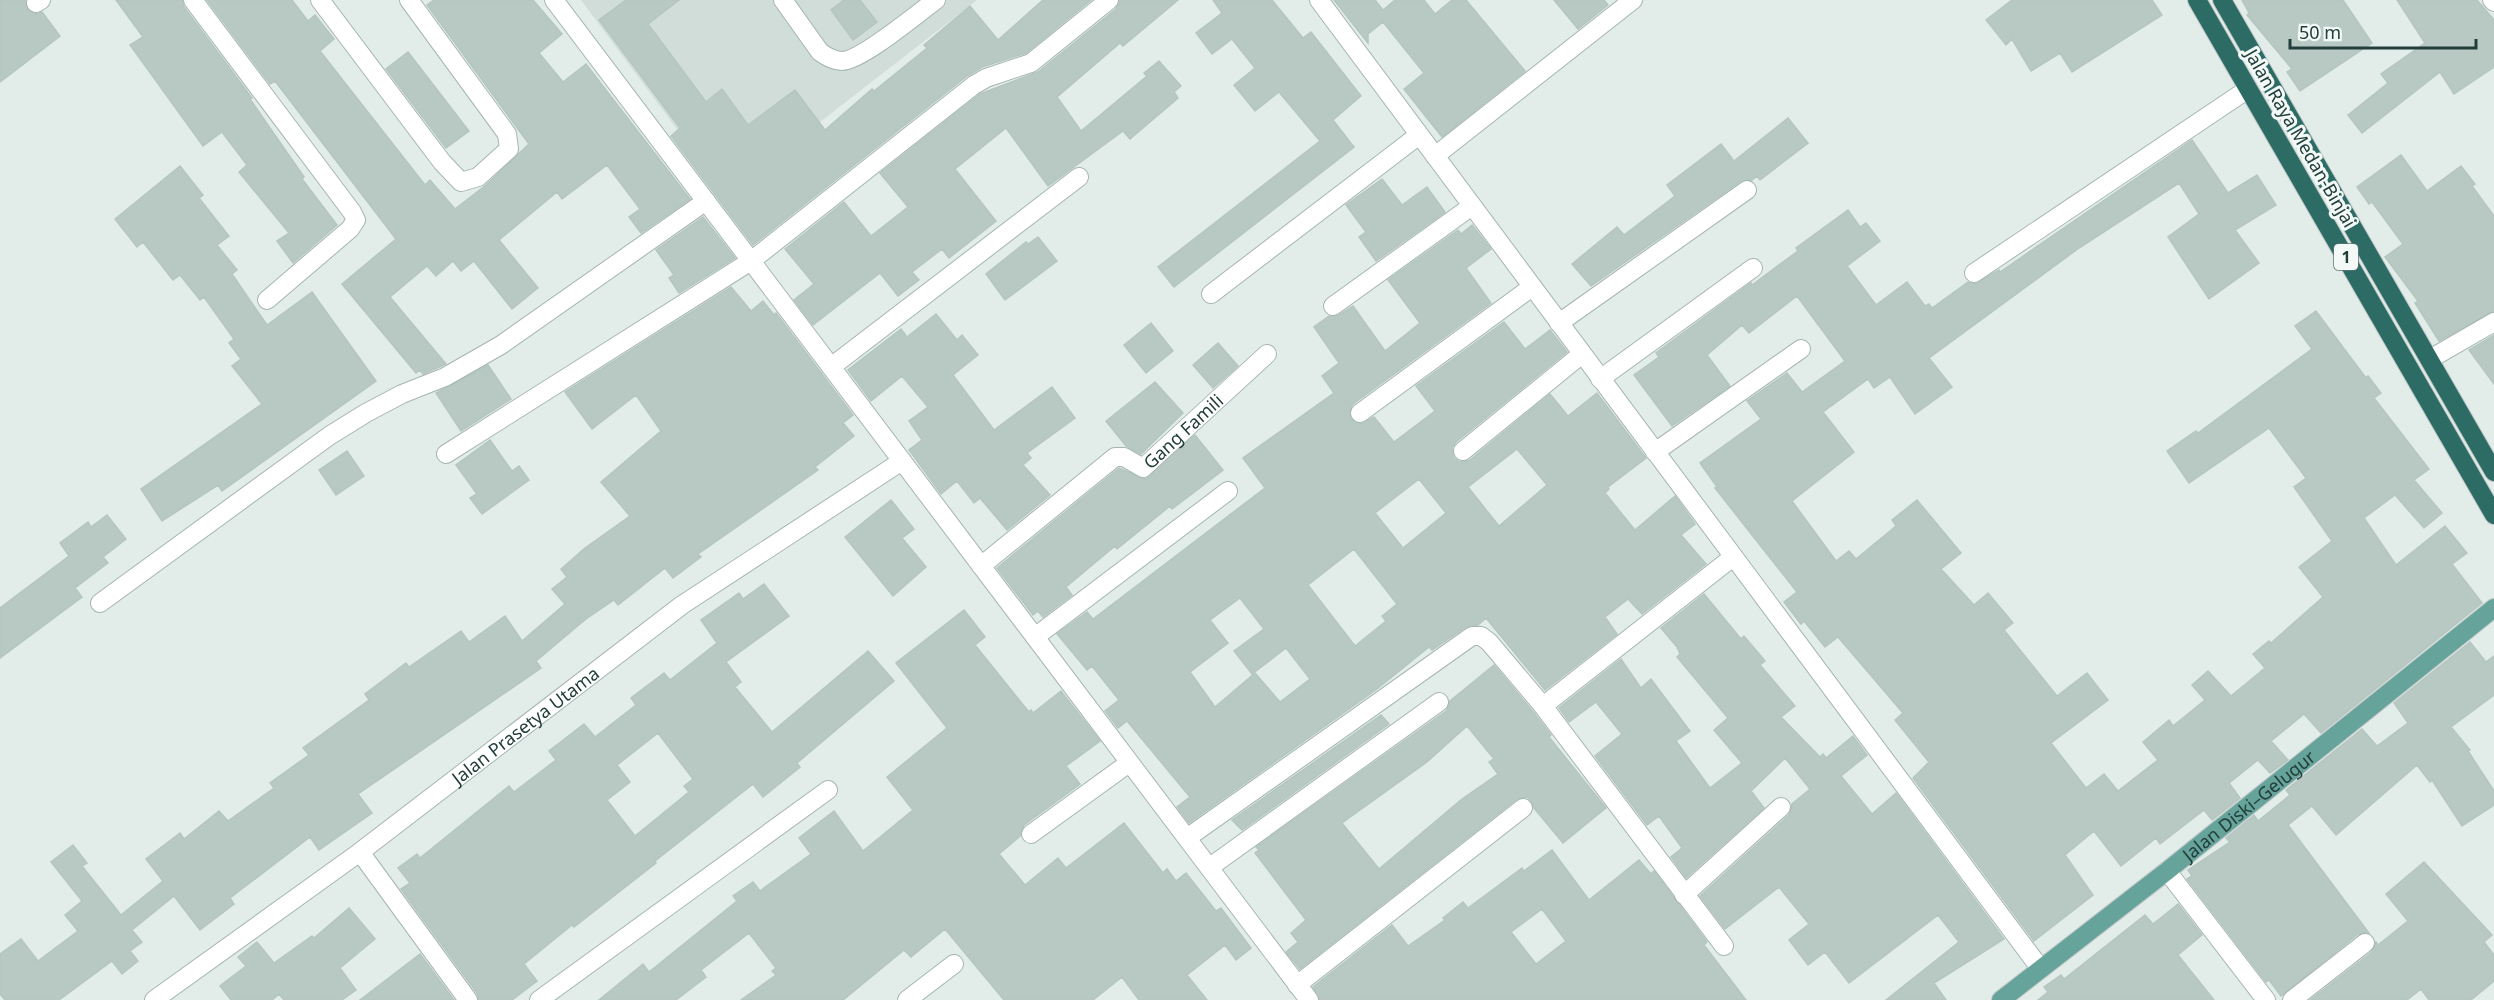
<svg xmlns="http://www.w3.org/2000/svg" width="2494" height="1000" viewBox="0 0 2494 1000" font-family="'Noto Sans',sans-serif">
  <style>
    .built { fill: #d0ddd8 }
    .building { fill: #b8c8c3; stroke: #b5c6c1; stroke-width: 1.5; fill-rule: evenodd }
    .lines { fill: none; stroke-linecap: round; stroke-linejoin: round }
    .minor-casing { stroke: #a5b5b1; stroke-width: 20 }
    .major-casing { stroke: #c1c9c8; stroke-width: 20 }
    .highway-casing { stroke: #c1c9c8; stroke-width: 20 }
    .minor { stroke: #fff; stroke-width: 18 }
    .major { stroke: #66a39a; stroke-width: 18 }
    .highway { stroke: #2d6b65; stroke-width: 18 }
    .labels { text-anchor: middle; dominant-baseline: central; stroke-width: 6; stroke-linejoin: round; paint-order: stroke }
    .shield { fill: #f3f9f7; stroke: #617673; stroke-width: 1.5 }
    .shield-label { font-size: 16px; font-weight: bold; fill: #223e3a }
    .street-label { font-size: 18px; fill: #223e3a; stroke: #f3f9f7 }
  </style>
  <rect width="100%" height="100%" fill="#e2ede9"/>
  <path class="built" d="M581 0H977L726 195Z"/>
  <path class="building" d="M0 0H25L27 9 36 14 42 12 60 36 0 82Z
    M116 0H182L184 7 252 98 250 99 304 177 302 179 337 225 293 263 277 241 289 233 239 172 247 165 222 132 203 146 130 45 143 37Z
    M207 0H292L308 21 315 15 334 39 320 51 425 185 430 180 455 209 486 185 529 144 427 5 434 0H533L562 34 539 53 563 82 586 64 690 199 641 233 629 217 640 209 607 165 562 199 557 192 499 240 538 288 512 309 474 261 461 271 453 261 436 276 427 266 390 297 446 364 423 374 420 370 416 373 342 284 396 239 275 81 270 84Z
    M626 0H679L648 24 706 102 722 89 748 125 795 90 825 130 872 89 874 91 927 48 924 45 970 6 998 40 1043 0H1091L1026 53 982 67 967 76 753 245 671 136 680 128 599 20Z
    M844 0H860L877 22 853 40 831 10Z
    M1120 0H1178L1123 46 1120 43 1057 97 1081 131 1147 76 1144 73 1159 61 1181 86 1174 92 1178 98 1130 139 1123 131 1048 186 1006 128 955 169 996 221 949 258 942 249 912 272 919 280 898 296 880 273 813 325 794 300 814 284 785 249 844 202 871 236 908 207 880 173 980 94 1038 72 1116 9Z
    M1213 0H1272L1303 38 1311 32 1361 96 1333 120 1354 147 1174 287 1158 267 1320 141 1279 92 1255 111 1234 85 1255 68 1232 39 1212 54 1196 33 1222 13Z
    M1334 0H1375L1383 10 1395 0H1424L1435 14 1452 0H1466L1525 71 1442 137 1404 89 1424 73 1383 22 1368 34V43Z
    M1554 0H1604L1608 5 1578 29Z
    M2012 0H2152L2162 15 2072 72 2060 53 2031 71 2012 39 2006 45 1986 20Z
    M2242 0H2343L2372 43 2300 91 2287 72 2292 69 2247 15 2249 13Z
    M2397 0H2477L2494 20V67L2454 94 2440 72 2362 133 2348 115 2388 83 2381 74 2425 43Z
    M408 52 469 131 446 148 386 69Z
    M1788 118 1808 143 1760 180 1757 176 1752 180 1741 181 1591 286 1572 264 1617 227 1624 235 1675 196 1667 185 1721 144 1734 161Z
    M2192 140 2228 193 2257 175 2276 205 2235 230 2259 263 2209 299 2168 237 2199 214 2179 183 2079 248 1929 358 1952 387 1915 414 1890 377 1874 388 1868 379 1823 412 1854 452 1792 501 1836 561 1849 551 1856 559 1896 526 1892 520 1917 500 1961 553 1941 569 1974 605 1988 593 2013 623 2004 630 2057 696 2087 673 2108 700 2051 743 2086 788 2104 774 2118 791 2158 760 2143 742 2169 720 2173 726 2205 700 2192 685 2208 671 2231 696 2265 668 2253 654 2269 641 2271 643 2323 597 2299 567 2332 541 2294 487 2306 478 2269 428 2189 483 2167 451 2196 431 2198 433 2312 349 2295 326 2316 311 2366 378 2368 376 2381 393 2374 398 2429 469 2414 480 2442 513 2424 528 2395 495 2364 518 2396 565 2445 526 2467 553 2452 564 2482 603 2321 733 2304 714 2271 741 2288 760 2270 773 2258 760 2229 783 2240 798 2212 820 2204 810 2160 844 2156 838 2121 866 2094 831 2065 855 2093 895 2034 941 1913 778 1929 762 1895 720 1903 713 1838 637 1825 647 1804 621 1801 624 1784 602 1797 592 1715 488 1717 487 1700 463 1761 419 1747 401 1787 373 1802 392 1845 361 1797 296 1749 333 1742 325 1707 355 1730 386 1672 426 1634 375 1659 357 1656 353 1751 283 1752 285 1798 251 1796 248 1848 210 1860 227 1866 223 1880 241 1847 266 1876 305 1907 282 1925 306 1929 304 1932 308 1968 282 1975 284 1999 270 2000 272Z
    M2401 155 2427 191 2461 166 2475 184 2472 186 2494 216V311L2439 341 2415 303 2418 301 2385 257 2403 244 2372 202 2369 204 2357 187Z
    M180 166 203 195 199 198 229 236 217 245 237 270 232 274 267 325 312 292 376 381 222 491 218 485 162 521 141 489 262 404 232 366 241 359 229 343 234 339 204 297 200 300 180 275 173 280 143 242 137 247 115 219Z
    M1382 179 1402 205 1427 187 1445 212 1376 261 1359 237 1366 232 1346 205Z
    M703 217 735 258 679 293 669 278 674 275 656 250Z
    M1472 225 1491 249 1466 268 1491 303 1353 404 1350 409 1351 419 1362 424 1374 417 1394 442 1435 411 1416 386 1504 322 1525 349 1550 330 1567 352 1456 442 1452 448 1454 458 1460 462 1470 460 1550 394 1568 416 1597 393 1646 458 1608 487 1609 489 1605 493 1635 530 1675 496 1695 524 1681 535 1706 564 1642 614 1628 599 1605 617 1617 634 1545 690 1486 618 1478 625 1466 627 1432 650 1429 647 1377 689 1189 823 1177 807 1190 797 1127 721 1118 728 1105 711 1119 700 1092 666 1087 670 1057 634 1087 612 1093 619 1265 488 1243 458 1334 393 1322 376 1339 363 1314 327 1329 316 1339 315 1353 306 1385 351 1420 323 1388 280 1458 230 1461 234ZM1517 449 1547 485 1499 526 1468 487ZM1419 479 1446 513 1403 548 1375 513ZM1354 549 1397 604 1382 616 1386 621 1355 646 1308 585ZM1240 598 1264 629 1234 651 1252 674 1286 648 1310 679 1280 702 1255 673 1215 707 1190 672 1228 643 1210 620Z
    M1038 237 1057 261 1005 300 986 274 1026 242 1028 244Z
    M731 287 751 311 763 301 774 315 776 313 853 415 843 423 854 436 815 467 818 470 698 554 701 557 673 578 665 568 618 605 614 600 586 619 536 661 541 668 358 794 372 813 319 850 310 837 230 898 234 904 200 930 174 896 132 930 142 942 130 951 138 961 122 974 112 961 59 1000H5L0 994V954L21 939 38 961 78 931 65 915 82 901 51 862 73 845 87 863 82 866 121 915 163 881 146 859 180 833 184 839 219 811 228 821 274 788 270 783 309 755 303 748 369 700 365 694 406 663 409 667 461 631 469 642 505 616 522 641 565 604 552 589 567 577 561 569 585 548 630 516 601 482 661 431 636 395 592 429 565 392Z
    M936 314 957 340 962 335 978 355 953 375 994 430 1052 387 1075 418 1027 453 1031 458 1023 465 1050 495 1007 530 980 498 974 503 957 481 941 494 909 450 922 440 909 421 928 407 902 376 871 401 848 370 901 329 907 337Z
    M1151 323 1173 351 1146 373 1124 345Z
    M2494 335V384L2469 350Z
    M1218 343 1238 366 1213 388 1193 365Z
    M488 365 511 399 461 431 436 393Z
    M1155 382 1183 413 1141 454 1126 446 1106 421Z
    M1195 435 1223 470 1172 509 1170 506 1117 549 1115 546 1066 587 1072 595 1043 617 1038 611 1033 615 997 568 1119 468 1145 479Z
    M490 440 512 471 519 466 529 480 482 514 470 498 477 494 456 465Z
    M347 451 364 476 336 495 319 470Z
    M891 500 914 529 902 538 926 567 893 596 845 537Z
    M107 515 126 539 103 557 108 563 75 588 82 597 0 658V608L69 556 60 543 88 522 91 527Z
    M764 584 789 616 726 662 741 682 735 687 772 732 868 651 894 681 797 763 800 767 763 797 753 784 655 861 656 863 574 927 572 925 524 964 537 981 512 1000H479L477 993 401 889 410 883 398 868 417 854 420 858 509 786 514 792 556 760 549 751 584 724 595 737 636 705 631 698 664 673 670 680 717 643 701 620 739 593 743 599ZM658 733 693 779 684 786 689 792 635 836 607 800 630 782 617 765Z
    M1704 594 1741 639 1744 636 1765 661 1760 665 1795 706 1781 717 1820 757 1823 754 1826 758 1853 736 1867 755 1841 776 1872 814 1896 793 2004 939 1934 983 1946 1000H1886L1959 942 1938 915 1849 983 1825 952 1808 965 1789 940 1809 924 1779 887 1725 929 1700 896 1789 815 1792 804 1810 789 1785 758 1751 791 1764 808 1686 878 1671 857 1682 848 1659 816 1647 825 1595 756 1622 734 1596 702 1569 722 1559 708 1621 659 1641 688 1651 679 1690 731 1676 741 1710 788 1742 763 1714 730 1728 718 1677 657 1680 654 1677 647 1661 628Z
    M964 610 985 637 975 645 1029 712 1031 710 1033 713 1061 691 1100 741 1066 766 1080 784 1024 825 1020 836 999 854 1025 885 1058 858 1066 868 1124 823 1163 873 1167 869 1176 881 1186 873 1216 911 1221 908 1251 948 1236 960 1225 945 1187 975 1207 1000H1139L1122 977 1093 1000H1004L945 929 911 957 904 950 843 1000H741L776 975 772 971 776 968 749 933 701 970 706 977 676 1000H599L643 964 649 972 737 901 733 896 753 882 760 891 811 854 799 838 834 811 863 851 913 810 887 777 947 728 896 663Z
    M2470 642 2486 662 2494 656V695L2451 727 2470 750 2468 751 2494 791V805L2462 826 2432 780 2430 782 2417 765 2336 835 2312 806 2288 825 2369 933 2358 934 2281 996 2269 980 2266 982 2187 879 2192 876 2188 870 2230 842 2226 838 2254 815 2258 821 2290 795 2286 790 2362 729 2377 746 2408 723 2394 703Z
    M1494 665 1534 713 1551 735 1549 737 1606 808 1563 843 1534 808 1531 801 1527 797 1517 799 1300 969 1286 952 1298 942 1291 933 1306 920 1255 853 1259 850 1256 847 1446 711 1450 701ZM1467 726 1494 759 1489 762 1498 774 1462 799 1379 869 1342 823 1427 762Z
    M1381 715 1389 724 1242 830 1232 820Z
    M1552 850 1589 900 1639 860 1651 874 1654 871 1707 942 1704 945 1746 1000H1320L1313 987 1392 925 1408 946 1445 920 1443 918 1463 902 1468 908 1522 868 1524 871ZM1542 909 1566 941 1536 964 1511 932Z
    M2424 862 2492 935 2484 942 2494 955V981L2471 1000H2429L2421 989 2407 1000H2310L2372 952 2376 942 2378 945 2408 921 2386 894Z
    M2178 904 2202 935 2178 955 2214 1000H2038L2048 992 2044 987 2061 975 2064 979 2145 915 2153 924Z
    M349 908 375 939 340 968 356 990 342 1000H284L279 994 272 1000H231L220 986 246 966 238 957 257 942 274 963 312 936 314 938Z
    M420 954 454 1000H360Z"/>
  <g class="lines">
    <g class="minor-casing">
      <g id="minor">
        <path d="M193 0 352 212 356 220 350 229 267 300"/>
        <path d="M320 0 442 162 461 182 478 177 509 149 507 134 409 0"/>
        <path d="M554 0 1309 1000"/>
        <path d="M783 0 820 52C827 57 834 61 842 61 861 61 918 13 936 0"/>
        <path d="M1319 0 2040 968"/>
        <path d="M2492 0 2494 2"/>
        <path d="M36 3 41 0"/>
        <path d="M1435 156 1633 0"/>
        <path d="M1974 273 2248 89"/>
        <path d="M1211 294 1419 135"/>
        <path d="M1333 306 1472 206"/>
        <path d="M1559 323 1747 190"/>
        <path d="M2430 359 2494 322"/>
        <path d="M831 367 1079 177"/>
        <path d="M1600 379 1753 268"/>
        <path d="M1360 413 1532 287"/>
        <path d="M1463 451 1582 354"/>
        <path d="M1655 452 1801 349"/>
        <path d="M446 454 751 261 974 85 986 78 1031 63 1109 0"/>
        <path id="s1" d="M981 566 1115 457H1124L1143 468 1267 354"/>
        <path d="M100 603 329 436 366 413 402 394 445 377 501 345 706 201"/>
        <path d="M1035 637 1228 491"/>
        <path d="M1543 706 1733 557"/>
        <path d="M1031 834 1129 763"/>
        <path d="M1187 838 1472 636H1481L1489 642 1543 706 1724 946"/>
        <path d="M360 852 468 1000"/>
        <path d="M1210 867 1439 702"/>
        <path d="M2167 871 2266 1000"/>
        <path d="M1684 895 1781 807"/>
        <path d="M1297 985 1523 808"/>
        <path id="s2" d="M154 1000 360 852 682 605 902 461"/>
        <path d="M539 1000 828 790"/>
        <path d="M907 1000 954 964"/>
        <path d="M2292 1000 2365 943"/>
      </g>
    </g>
    <g class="major-casing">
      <g id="major">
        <path id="s3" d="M2001 1000 2167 871 2494 608"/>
      </g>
    </g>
    <g class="highway-casing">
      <path id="highway" d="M2197 0 2494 515
        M2222 0 2494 472"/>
    </g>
    <use href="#minor" class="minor"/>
    <use href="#major" class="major"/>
    <use href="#highway" class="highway"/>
  </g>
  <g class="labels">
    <rect class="shield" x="2334" y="244" width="24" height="26" rx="4.5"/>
    <g class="shield-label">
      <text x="2346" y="257">1</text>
    </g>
    <g class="street-label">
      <text transform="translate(2301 138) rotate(60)">Jalan Raya Medan-Binjai</text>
      <text stroke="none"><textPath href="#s1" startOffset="258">Gang Famili</textPath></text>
      <text stroke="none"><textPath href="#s2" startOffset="462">Jalan Prasetya Utama</textPath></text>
      <text stroke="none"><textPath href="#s3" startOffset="315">Jalan Diski–Gelugur</textPath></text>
    </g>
  </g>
  <path d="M2290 39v9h186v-9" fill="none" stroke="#223e3a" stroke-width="3"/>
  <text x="2299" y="39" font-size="18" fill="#223e3a" stroke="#f3f9f7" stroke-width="4.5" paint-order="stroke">50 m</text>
</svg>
